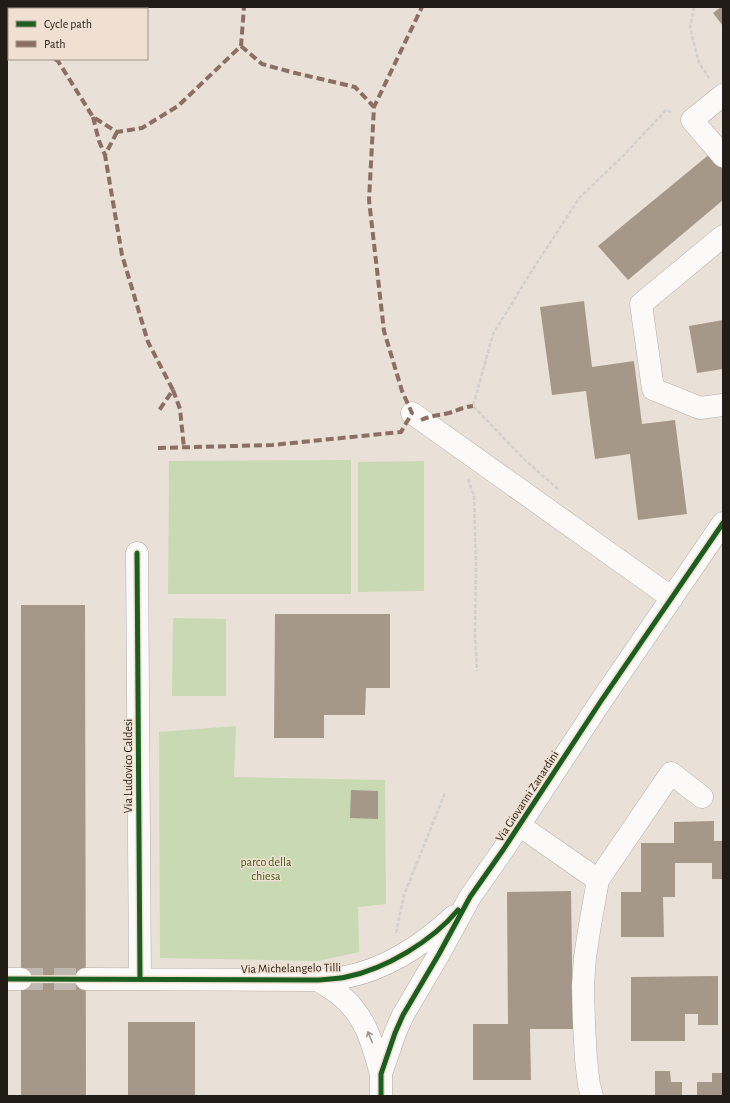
<svg xmlns="http://www.w3.org/2000/svg" width="730" height="1103" viewBox="0 0 730 1103" font-family="'Alegreya Sans',sans-serif">
  <style>
    .green { fill: #c9d9b3 }
    .building { fill: #a69889 }
    .lines { fill: none; stroke-linecap: round; stroke-linejoin: round }
    .minor-tunnel { stroke: #c1b9b1; stroke-width: 22; stroke-dasharray: 22 11; stroke-linecap: butt }
    .minor-casing { stroke: #b4ada7; stroke-width: 23 }
    .path { stroke: #d2d0ce; stroke-width: 2.5; stroke-dasharray: 4 2; stroke-linecap: butt }
    .minor { stroke: #fcfaf9; stroke-width: 22 }
    .quiet { stroke: #8d6e63; stroke-width: 4; stroke-dasharray: 8 4; stroke-linecap: butt }
    .cycleway-casing { stroke: #f0e0d1; stroke-width: 8 }
    .cycleway { stroke: #1b5e20; stroke-width: 5 }
    .oneway { stroke: #9a9693 }
    .labels { text-anchor: middle; dominant-baseline: central; stroke-width: 3; stroke-linejoin: round; paint-order: stroke }
    .street-label { font-size: 12px; fill: #221c17; stroke: #f0e0d1 }
    .park-label { font-size: 12px; fill: #385a15; stroke: #f0e0d1 }
  </style>
  <rect width="100%" height="100%" fill="#e9e0d8"/>
  <path class="green" d="M351 460V594H168L169 461Z
    M424 461V591L358 592V462Z
    M173 618 226 619V696H172Z
    M236 726 234 777 385 780 386 904 358 907 359 952 318 961 160 958 159 732Z"/>
  <path class="building" d="M721 7H723V26L713 13Z
    M711 153 723 170V200L628 280 598 246Z
    M584 301 592 367 634 361 642 424 675 420 687 514 638 520 630 454 595 459 586 391 552 395 540 307Z
    M723 320V369L697 373 689 326Z
    M21 605H85L86 1096H21Z
    M275 614H390V688H366L365 715H324V738H274Z
    M351 790 378 791V819L350 818Z
    M714 821V841H723V879H712V863H675V897H663L664 937H621V892H641V843H674V822Z
    M571 891 573 1029H530L531 1080H473V1024H508L507 892Z
    M718 976V1025H698V1014H685V1041H631V977Z
    M128 1022H195V1096H128Z
    M655 1071H670L671 1082H682V1096H655Z
    M712 1073H723V1096H697V1082H712Z"/>
  <g class="lines">
    <path class="minor-tunnel" d="M21 979H86"/>
    <g class="minor-casing">
      <path id="minor" d="M723 95 692 120 723 156
        M723 236 641 304 653 389 700 408 723 405
        M412 413 672 598
        M137 553 140 979
        M519 825 598 880
        M7 979H21
        M86 979 318 980C328 979 337 979 346 977 386 969 424 944 454 916
        M318 980C325 985 332 989 339 994 366 1016 372 1042 381 1074
        M381 1096V1074L395 1033 403 1015 439 954 470 897 503 850 601 701 723 523
        M592 1096 589 1085 586 1060 584 1023 583 986 585 957 590 925 598 880 671 773 702 797"/>
    </g>
    <path class="path" d="M694 7 690 28 699 63 710 79
      M468 479 474 496 476 565 475 635 477 671
      M556 489 557 488 525 460 473 406 493 334 533 269 580 197 622 157 666 110 673 113
      M396 933 404 895 445 793"/>
    <use href="#minor" class="minor"/>
    <path class="quiet" d="M45 7 46 9
      M7 27 9 29
      M241 46 262 64 291 72 355 87 374 107
      M55 59 58 61 93 117 117 132 142 128 178 106 241 46 244 7
      M93 117 99 141 105 155
      M117 132 105 155 122 255 148 342 173 390 158 412
      M173 390 180 409 184 448
      M421 420C430 416 439 415 449 413 459 410 463 407 473 406
      M158 448 272 445 401 432 412 413 402 391 384 331 369 200 374 107 422 7"/>
    <g class="cycleway-casing">
      <path id="cycleway" d="M137 553 140 979
        M7 979 318 980C328 979 337 979 346 977 386 969 432 941 458 910
        M381 1096V1074L395 1033 403 1015 439 954 470 897 503 850 601 701 723 523"/>
    </g>
    <use href="#cycleway" class="cycleway"/>
  </g>
  <defs><path id="oneway-shaft" d="M-6 0H5M1.5-3L5.5 0L1.5 3" fill="none" stroke-width="1.6" stroke-linecap="round" stroke-linejoin="round"/></defs>
  <use class="oneway" href="#oneway-shaft" transform="translate(370 1037) rotate(-112)"/>
  <g class="labels">
    <g class="street-label">
      <text transform="translate(128 766) rotate(-90)">Via Ludovico Caldesi</text>
      <text transform="translate(527 796) rotate(-57)">Via Giovanni Zanardini</text>
      <text transform="translate(291 968) rotate(-1)">Via Michelangelo Tilli</text>
    </g>
    <g class="park-label">
      <text x="266" y="862">parco della<tspan x="266" dy="14">chiesa</tspan></text>
    </g>
  </g>
  <rect width="730" height="1103" fill="none" stroke="#221c17" stroke-width="16"/>
  <rect x="8" y="8" width="140" height="52" fill="#f0e0d1" stroke="#9e9287"/>
  <rect x="16" y="21" width="20" height="6" fill="#1b5e20" stroke="#9e9287"/>
  <text x="44" y="28" font-size="12" fill="#221c17">Cycle path</text>
  <rect x="16" y="41" width="20" height="6" fill="#8d6e63" stroke="#9e9287"/>
  <text x="44" y="48" font-size="12" fill="#221c17">Path</text>
</svg>
